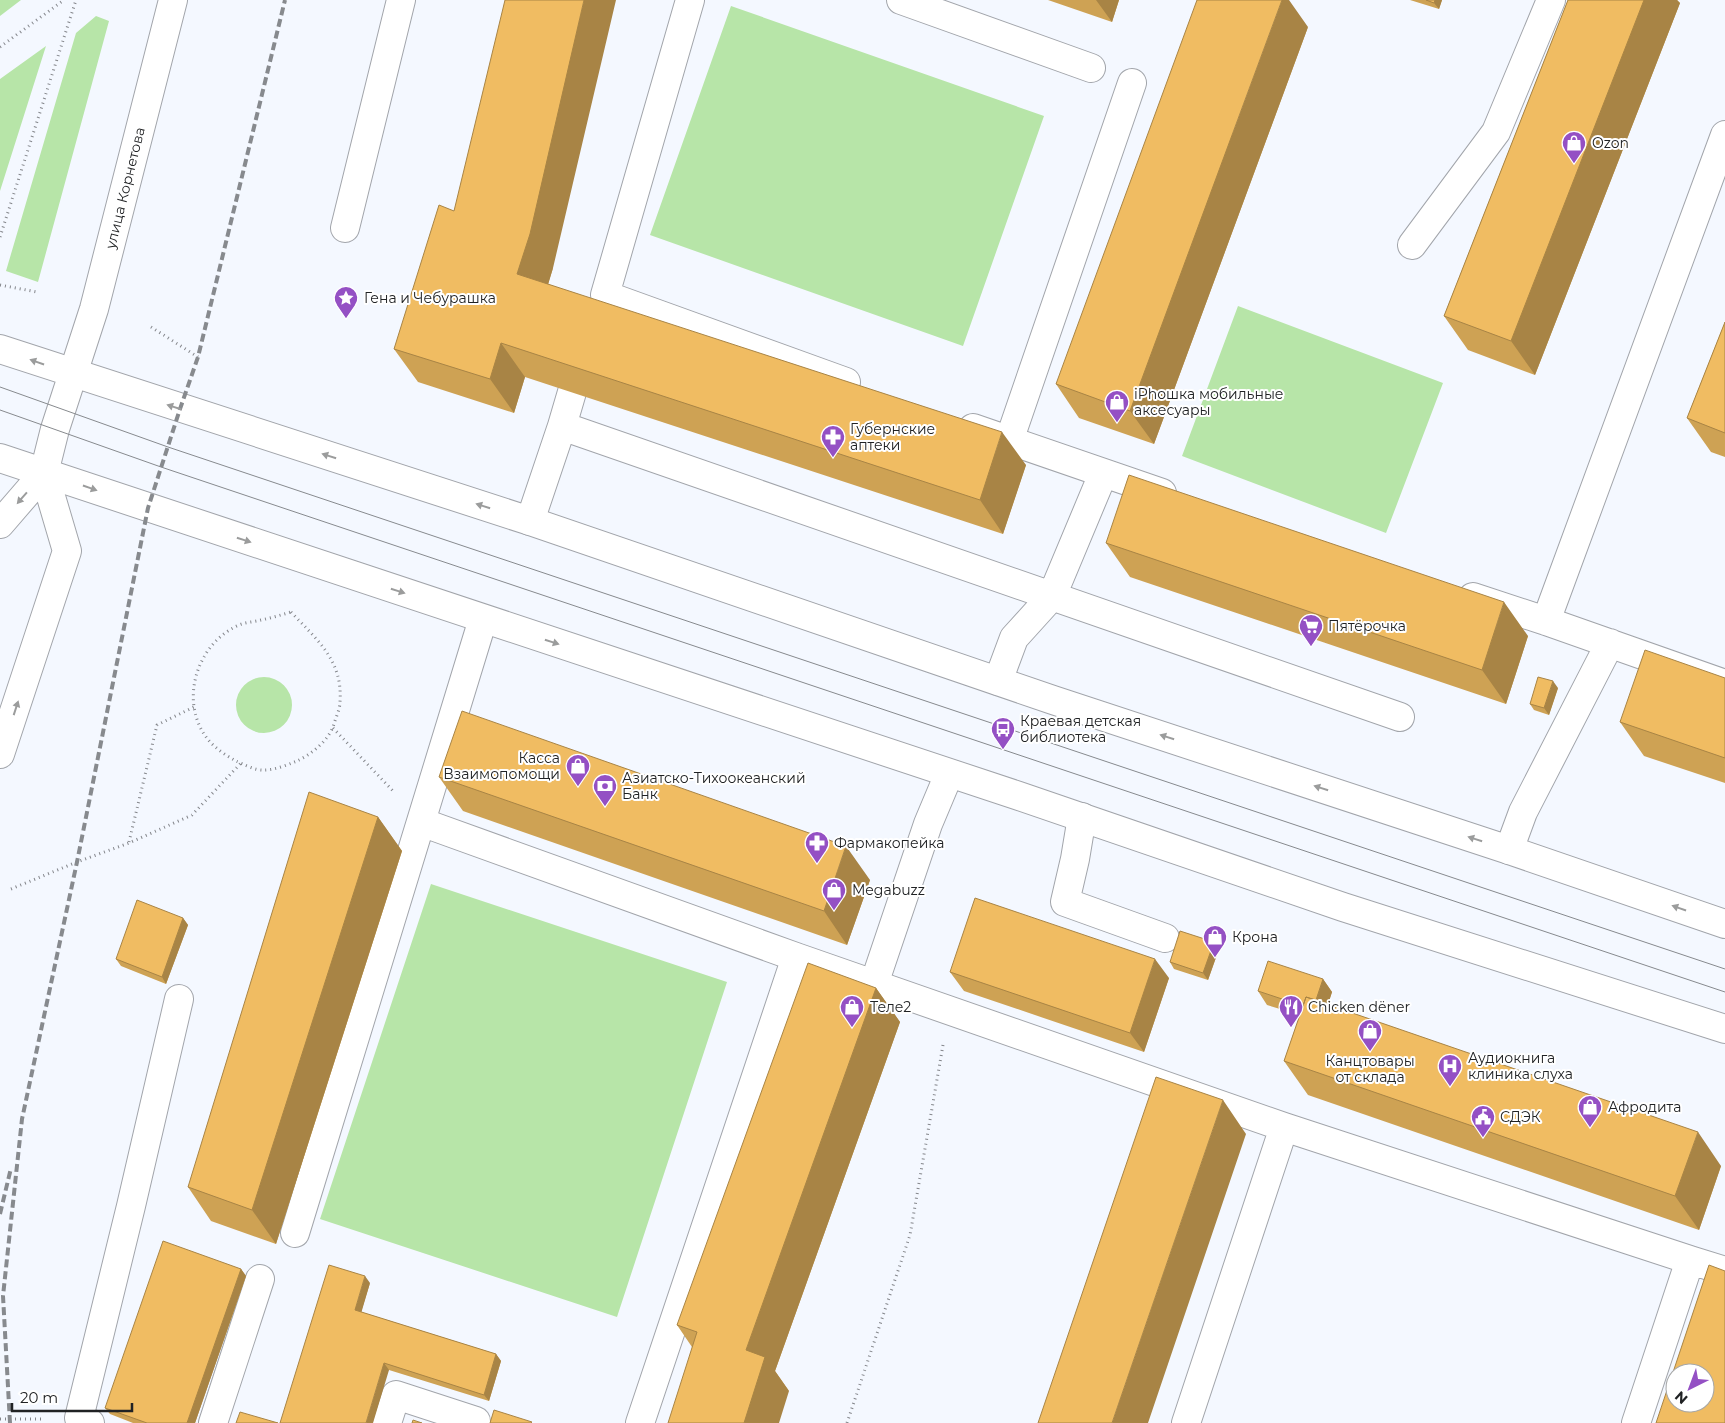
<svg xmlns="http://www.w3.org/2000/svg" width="1725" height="1423" viewBox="0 0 1725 1423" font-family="Montserrat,sans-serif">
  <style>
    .green { fill: #b7e5a8 }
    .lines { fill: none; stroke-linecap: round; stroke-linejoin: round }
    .minor-casing { stroke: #a2a5ab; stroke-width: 30 }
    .major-casing { stroke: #a2a5ab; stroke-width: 30 }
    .highway-casing { stroke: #a2a5ab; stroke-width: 30 }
    .path { stroke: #84868b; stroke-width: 3; stroke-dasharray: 1 4; stroke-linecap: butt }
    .minor { stroke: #fff; stroke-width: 28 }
    .major { stroke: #fff; stroke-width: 28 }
    .highway { stroke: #fff; stroke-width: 28 }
    .tram { stroke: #878a8e; stroke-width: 1 }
    .rail { stroke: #878a8e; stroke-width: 4; stroke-dasharray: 8 4; stroke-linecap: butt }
    .wall { fill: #cea254 }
    .shaded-wall { fill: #a88445 }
    .building { fill: #f0bc62; stroke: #a88445; fill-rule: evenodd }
    .oneway { fill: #9b9c9c }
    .labels { text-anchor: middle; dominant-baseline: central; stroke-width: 4; stroke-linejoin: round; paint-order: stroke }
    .poi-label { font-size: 14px; fill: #202224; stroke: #fff; text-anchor: start }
    .street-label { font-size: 14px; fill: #202224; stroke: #fff }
  </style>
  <rect width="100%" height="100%" fill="#f4f8ff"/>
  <path class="green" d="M0 0H21L0 16Z
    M731 6 1044 116 963 346 650 235Z
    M96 16 109 21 38 282 6 271 76 33Z
    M46 46 0 191V79Z
    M1238 306 1443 383 1386 533 1182 456Z
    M236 705a28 28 0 1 1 56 0a28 28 0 1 1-56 0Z
    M431 884 727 982 617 1317 320 1219Z"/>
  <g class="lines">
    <g class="minor-casing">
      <path id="minor" d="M690 0 605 295 846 382
        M901 0 1091 68
        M345 228 401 0
        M1412 245 1496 132 1551 0
        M562 426 572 392
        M973 428 1162 493
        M1009 441 1132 83
        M530 521 562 426 1400 717
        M1473 597 1546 621 1725 684
        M1546 621 1725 135
        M998 681 1014 638 1052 596 1103 474
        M1082 817 1075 859 1065 902 1165 938
        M421 822 796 957 1284 1127 1690 1260
        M1509 850 1523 812 1610 643
        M874 984 928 824 949 774
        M295 1233 483 619
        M90 1423 79 1418 131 1206 179 999
        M213 1423 260 1279
        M387 1423 396 1395 476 1421V1423
        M640 1423 796 957
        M1186 1423 1284 1127
        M1636 1423 1690 1260 1725 1271"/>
    </g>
    <g class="major-casing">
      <path id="major" d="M0 524 44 473 55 429 94 309 173 0
        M0 754 67 551 44 473"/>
    </g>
    <g class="highway-casing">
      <path id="highway" d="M0 349 530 521 1053 700 1509 850 1725 924
        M0 458 1019 796 1343 907 1725 1029"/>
    </g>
    <path class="path" d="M0 47 64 0
      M0 237 76 0
      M0 285 37 292
      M151 327 198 357
      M291 612C317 640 343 660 340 702 340 709 336 717 334 724 329 740 312 754 297 761 287 765 275 770 264 770 256 771 243 764 236 761 227 756 218 750 211 743 177 706 195 644 239 625 246 622 254 622 261 620 271 618 281 615 291 612Z
      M333 728 394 792
      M129 842 157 725 194 707
      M11 889 77 862 129 843 192 815 241 763
      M0 1419H44
      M847 1423 910 1235 943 1045"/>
    <use href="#minor" class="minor"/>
    <use href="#major" class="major"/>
    <use href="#highway" class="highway"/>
    <path class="tram" d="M0 387 168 447 1725 969
      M0 410 161 467 1725 992"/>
    <path class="rail" d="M0 1214 11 1168
      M10 1423 3 1296 22 1119 77 862 148 508 180 409 198 357 285 0"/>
  </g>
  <path class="wall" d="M1048 0H1119L1112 22Z
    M1410 0H1442L1439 9Z
    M1568 0H1677L1680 3 1535 375 1468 350 1444 316Z
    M1308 27 1154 444 1079 418 1056 384Z
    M553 268 548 284 1026 465 1003 534 525 377 514 413 418 382 394 349Z
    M1725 322V457L1711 452 1687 418Z
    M1106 543 1528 636 1506 704 1130 577Z
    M1725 678V783L1644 756 1620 722Z
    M1558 688 1549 715 1534 710 1530 704Z
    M439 777 870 880 847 945 463 811Z
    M378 817 402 851 276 1244 211 1221 188 1187Z
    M183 918 188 925 166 984 121 966 116 959Z
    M1214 942 1219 949 1208 980 1174 969 1170 962Z
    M950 972 1169 978 1144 1052 964 991Z
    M1323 979 1332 992 1328 1004 1721 1166 1699 1230 1308 1095 1284 1061 1300 1015 1267 1005 1258 991Z
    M876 988 900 1022 775 1371 789 1391 692 1347 677 1325Z
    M241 1269 246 1276 195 1423H133L110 1414 105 1408Z
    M370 1283 361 1312 496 1354 501 1361 489 1401 389 1370 280 1423Z"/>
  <path class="shaded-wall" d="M584 0H616L553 268 541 308 517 274Z
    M1096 0H1119L1112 22Z
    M1282 0H1289L1308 27 1154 444 1130 411Z
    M1435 0H1442L1439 9 1434 3Z
    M1644 0H1677L1680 3 1535 375 1511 341Z
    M501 343 525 377 514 413 490 379Z
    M1002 432 1026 465 1003 534 980 500Z
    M1504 602 1528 636 1506 704 1482 670Z
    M1553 681 1558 688 1549 715 1544 708Z
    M378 817 402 851 276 1244 252 1210Z
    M846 846 870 880 847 945 824 911Z
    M183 918 188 925 166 984 162 977Z
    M1214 942 1219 949 1208 980 1203 973Z
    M1155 959 1169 978 1144 1052 1130 1033Z
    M1323 979 1332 992 1322 1023 1313 1009Z
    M876 988 900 1022 775 1371 789 1391 779 1423H744L746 1350Z
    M1223 1100 1246 1134 1148 1423H1112Z
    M1698 1132 1721 1166 1699 1230 1675 1196Z
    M241 1269 246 1276 195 1423H187Z
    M365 1276 370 1283 360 1317 355 1310Z
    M496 1354 501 1361 489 1401 484 1395Z
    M384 1363 389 1370 373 1423H366Z"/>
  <path class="building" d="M505 0H584L530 234 517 274 1002 432 980 500 501 343 490 379 394 349 439 205 454 211Z
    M1197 0H1282L1130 411 1056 384Z
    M1426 0H1435L1434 3Z
    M1568 0H1644L1511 341 1444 316Z
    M1725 322V433L1687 418Z
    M1129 475 1504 602 1482 670 1106 543Z
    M1645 650 1725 678V758L1620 722Z
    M1538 677 1553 681 1544 708 1530 704Z
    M462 711 846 846 824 911 439 777Z
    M309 792 378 817 252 1210 188 1187Z
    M975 898 1155 959 1130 1033 950 972Z
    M137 900 183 918 162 977 116 959Z
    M1180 931 1214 942 1203 973 1170 962Z
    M1268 961 1323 979 1316 1000 1306 997 1303 1006 1258 991Z
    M808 963 876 988 746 1350 765 1357 744 1423H668L697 1332 677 1325Z
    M1306 997 1698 1132 1675 1196 1284 1061Z
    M1156 1077 1223 1100 1112 1423H1038Z
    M163 1241 241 1269 187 1423H147L105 1408Z
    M329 1265 365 1276 355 1310 496 1354 484 1395 384 1363 366 1423H280Z
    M1709 1265 1725 1271V1423H1656ZM1675 1373H1705V1403H1675Z
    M494 1410 532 1422 531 1423H490Z
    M240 1412 278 1423H236Z
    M413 1420 422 1423H412Z"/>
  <defs><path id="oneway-solid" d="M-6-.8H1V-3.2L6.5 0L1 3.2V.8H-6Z" transform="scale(1.25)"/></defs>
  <g class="oneway">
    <use href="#oneway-solid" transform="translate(37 362) rotate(-161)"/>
    <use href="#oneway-solid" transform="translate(174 407) rotate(-162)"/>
    <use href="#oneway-solid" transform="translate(329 456) rotate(-162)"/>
    <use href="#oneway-solid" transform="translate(90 488) rotate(19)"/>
    <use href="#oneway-solid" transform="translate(22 498) rotate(131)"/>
    <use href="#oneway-solid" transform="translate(483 506) rotate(-162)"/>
    <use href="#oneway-solid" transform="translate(244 540) rotate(18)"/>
    <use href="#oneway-solid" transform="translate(398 591) rotate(18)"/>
    <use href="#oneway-solid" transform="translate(552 642) rotate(18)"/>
    <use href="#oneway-solid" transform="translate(16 708) rotate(-72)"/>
    <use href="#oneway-solid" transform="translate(1167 737) rotate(-162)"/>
    <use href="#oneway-solid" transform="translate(1321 788) rotate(-162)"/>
    <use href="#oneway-solid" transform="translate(1475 839) rotate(-162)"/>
    <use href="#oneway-solid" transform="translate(1679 908) rotate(-161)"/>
  </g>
  <defs>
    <g id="shop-pin" transform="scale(1.25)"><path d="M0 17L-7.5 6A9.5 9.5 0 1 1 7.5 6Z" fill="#9450c4" stroke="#fff"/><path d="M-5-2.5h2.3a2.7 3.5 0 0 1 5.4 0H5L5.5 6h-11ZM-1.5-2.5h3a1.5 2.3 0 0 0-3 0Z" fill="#fff"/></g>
    <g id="sight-pin" transform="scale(1.25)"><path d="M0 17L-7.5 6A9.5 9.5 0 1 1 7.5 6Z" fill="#9450c4" stroke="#fff"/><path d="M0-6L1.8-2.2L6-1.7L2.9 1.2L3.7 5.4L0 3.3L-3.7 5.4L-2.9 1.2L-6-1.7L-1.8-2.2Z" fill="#fff"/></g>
    <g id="pharmacy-pin" transform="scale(1.25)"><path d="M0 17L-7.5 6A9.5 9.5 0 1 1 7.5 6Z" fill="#9450c4" stroke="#fff"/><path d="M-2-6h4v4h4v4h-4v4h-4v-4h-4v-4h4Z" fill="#fff"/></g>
    <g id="supermarket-pin" transform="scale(1.25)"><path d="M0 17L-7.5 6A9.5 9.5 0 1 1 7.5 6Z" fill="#9450c4" stroke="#fff"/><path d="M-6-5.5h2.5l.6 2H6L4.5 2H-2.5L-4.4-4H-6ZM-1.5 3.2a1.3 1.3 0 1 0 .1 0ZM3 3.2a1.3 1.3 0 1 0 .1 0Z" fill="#fff"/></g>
    <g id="bus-pin" transform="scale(1.25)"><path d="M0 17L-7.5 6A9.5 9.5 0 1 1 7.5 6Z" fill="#9450c4" stroke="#fff"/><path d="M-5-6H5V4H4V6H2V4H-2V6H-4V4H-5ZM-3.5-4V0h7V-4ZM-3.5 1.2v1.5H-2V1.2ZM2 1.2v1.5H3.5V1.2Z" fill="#fff"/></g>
    <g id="bank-pin" transform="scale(1.25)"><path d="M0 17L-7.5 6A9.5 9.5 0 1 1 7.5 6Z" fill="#9450c4" stroke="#fff"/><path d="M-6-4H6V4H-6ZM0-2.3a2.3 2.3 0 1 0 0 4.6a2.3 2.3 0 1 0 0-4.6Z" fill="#fff"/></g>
    <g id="restaurant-pin" transform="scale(1.25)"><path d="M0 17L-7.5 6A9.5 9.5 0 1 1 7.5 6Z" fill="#9450c4" stroke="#fff"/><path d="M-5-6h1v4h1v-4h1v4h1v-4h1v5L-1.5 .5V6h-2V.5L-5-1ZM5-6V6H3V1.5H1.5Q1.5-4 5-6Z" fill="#fff"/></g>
    <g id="hospital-pin" transform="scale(1.25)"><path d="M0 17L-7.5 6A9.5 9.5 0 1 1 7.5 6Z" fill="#9450c4" stroke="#fff"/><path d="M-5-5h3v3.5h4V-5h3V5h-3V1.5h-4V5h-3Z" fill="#fff"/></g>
    <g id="civic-pin" transform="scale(1.25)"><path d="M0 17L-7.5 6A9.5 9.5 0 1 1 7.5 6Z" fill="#9450c4" stroke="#fff"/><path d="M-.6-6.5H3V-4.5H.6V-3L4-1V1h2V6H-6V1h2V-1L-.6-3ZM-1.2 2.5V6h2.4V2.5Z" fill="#fff"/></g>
  </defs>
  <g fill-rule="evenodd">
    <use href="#shop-pin" x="1574" y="143"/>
    <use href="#sight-pin" x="346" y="298"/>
    <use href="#shop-pin" x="1117" y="402"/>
    <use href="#pharmacy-pin" x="833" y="437"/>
    <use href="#supermarket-pin" x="1311" y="626"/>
    <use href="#bus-pin" x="1003" y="729"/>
    <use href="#shop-pin" x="578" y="766"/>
    <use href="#bank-pin" x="605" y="786"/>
    <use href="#pharmacy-pin" x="817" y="843"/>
    <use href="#shop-pin" x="834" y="890"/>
    <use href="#shop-pin" x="1215" y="937"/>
    <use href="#shop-pin" x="852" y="1007"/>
    <use href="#restaurant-pin" x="1291" y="1007"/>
    <use href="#shop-pin" x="1370" y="1031"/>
    <use href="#hospital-pin" x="1450" y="1066"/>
    <use href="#shop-pin" x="1590" y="1107"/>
    <use href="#civic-pin" x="1483" y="1117"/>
  </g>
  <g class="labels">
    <g class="poi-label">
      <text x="1592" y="143">Ozon</text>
      <text x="364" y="298">Гена и Чебурашка</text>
      <text x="1134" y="394">iPhoшка мобильные<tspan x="1134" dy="16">аксесуары</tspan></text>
      <text x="850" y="429">Губернские<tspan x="850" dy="16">аптеки</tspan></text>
      <text x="1328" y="626">Пятёрочка</text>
      <text x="1020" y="721">Краевая детская<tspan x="1020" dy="16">библиотека</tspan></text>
      <text x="560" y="758" text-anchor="end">Касса<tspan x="560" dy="16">Взаимопомощи</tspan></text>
      <text x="622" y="778">Азиатско-Тихоокеанский<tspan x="622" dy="16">Банк</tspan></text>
      <text x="834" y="843">Фармакопейка</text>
      <text x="852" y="890">Megabuzz</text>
      <text x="1232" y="937">Крона</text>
      <text x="870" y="1007">Теле2</text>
      <text x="1308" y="1007">Chicken dëner</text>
      <text x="1468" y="1058">Аудиокнига<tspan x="1468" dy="16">клиника слуха</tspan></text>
      <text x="1370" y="1061" text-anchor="middle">Канцтовары<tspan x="1370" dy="16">от склада</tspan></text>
      <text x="1608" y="1107">Афродита</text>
      <text x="1500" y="1117">СДЭК</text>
    </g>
    <g class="street-label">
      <text transform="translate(125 188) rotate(-76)">улица Корнетова</text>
    </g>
  </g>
  <g transform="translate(1690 1388) rotate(222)"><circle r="24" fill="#ffffff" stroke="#a6a7a7"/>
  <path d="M0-4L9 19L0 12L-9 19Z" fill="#9450c4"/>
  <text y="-8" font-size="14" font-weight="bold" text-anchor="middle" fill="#202224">N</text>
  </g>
  <path d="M12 1403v8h120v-8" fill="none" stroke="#202224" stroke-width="2.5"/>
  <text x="20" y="1403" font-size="15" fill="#202224" stroke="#ffffff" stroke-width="4" paint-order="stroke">20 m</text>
</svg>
